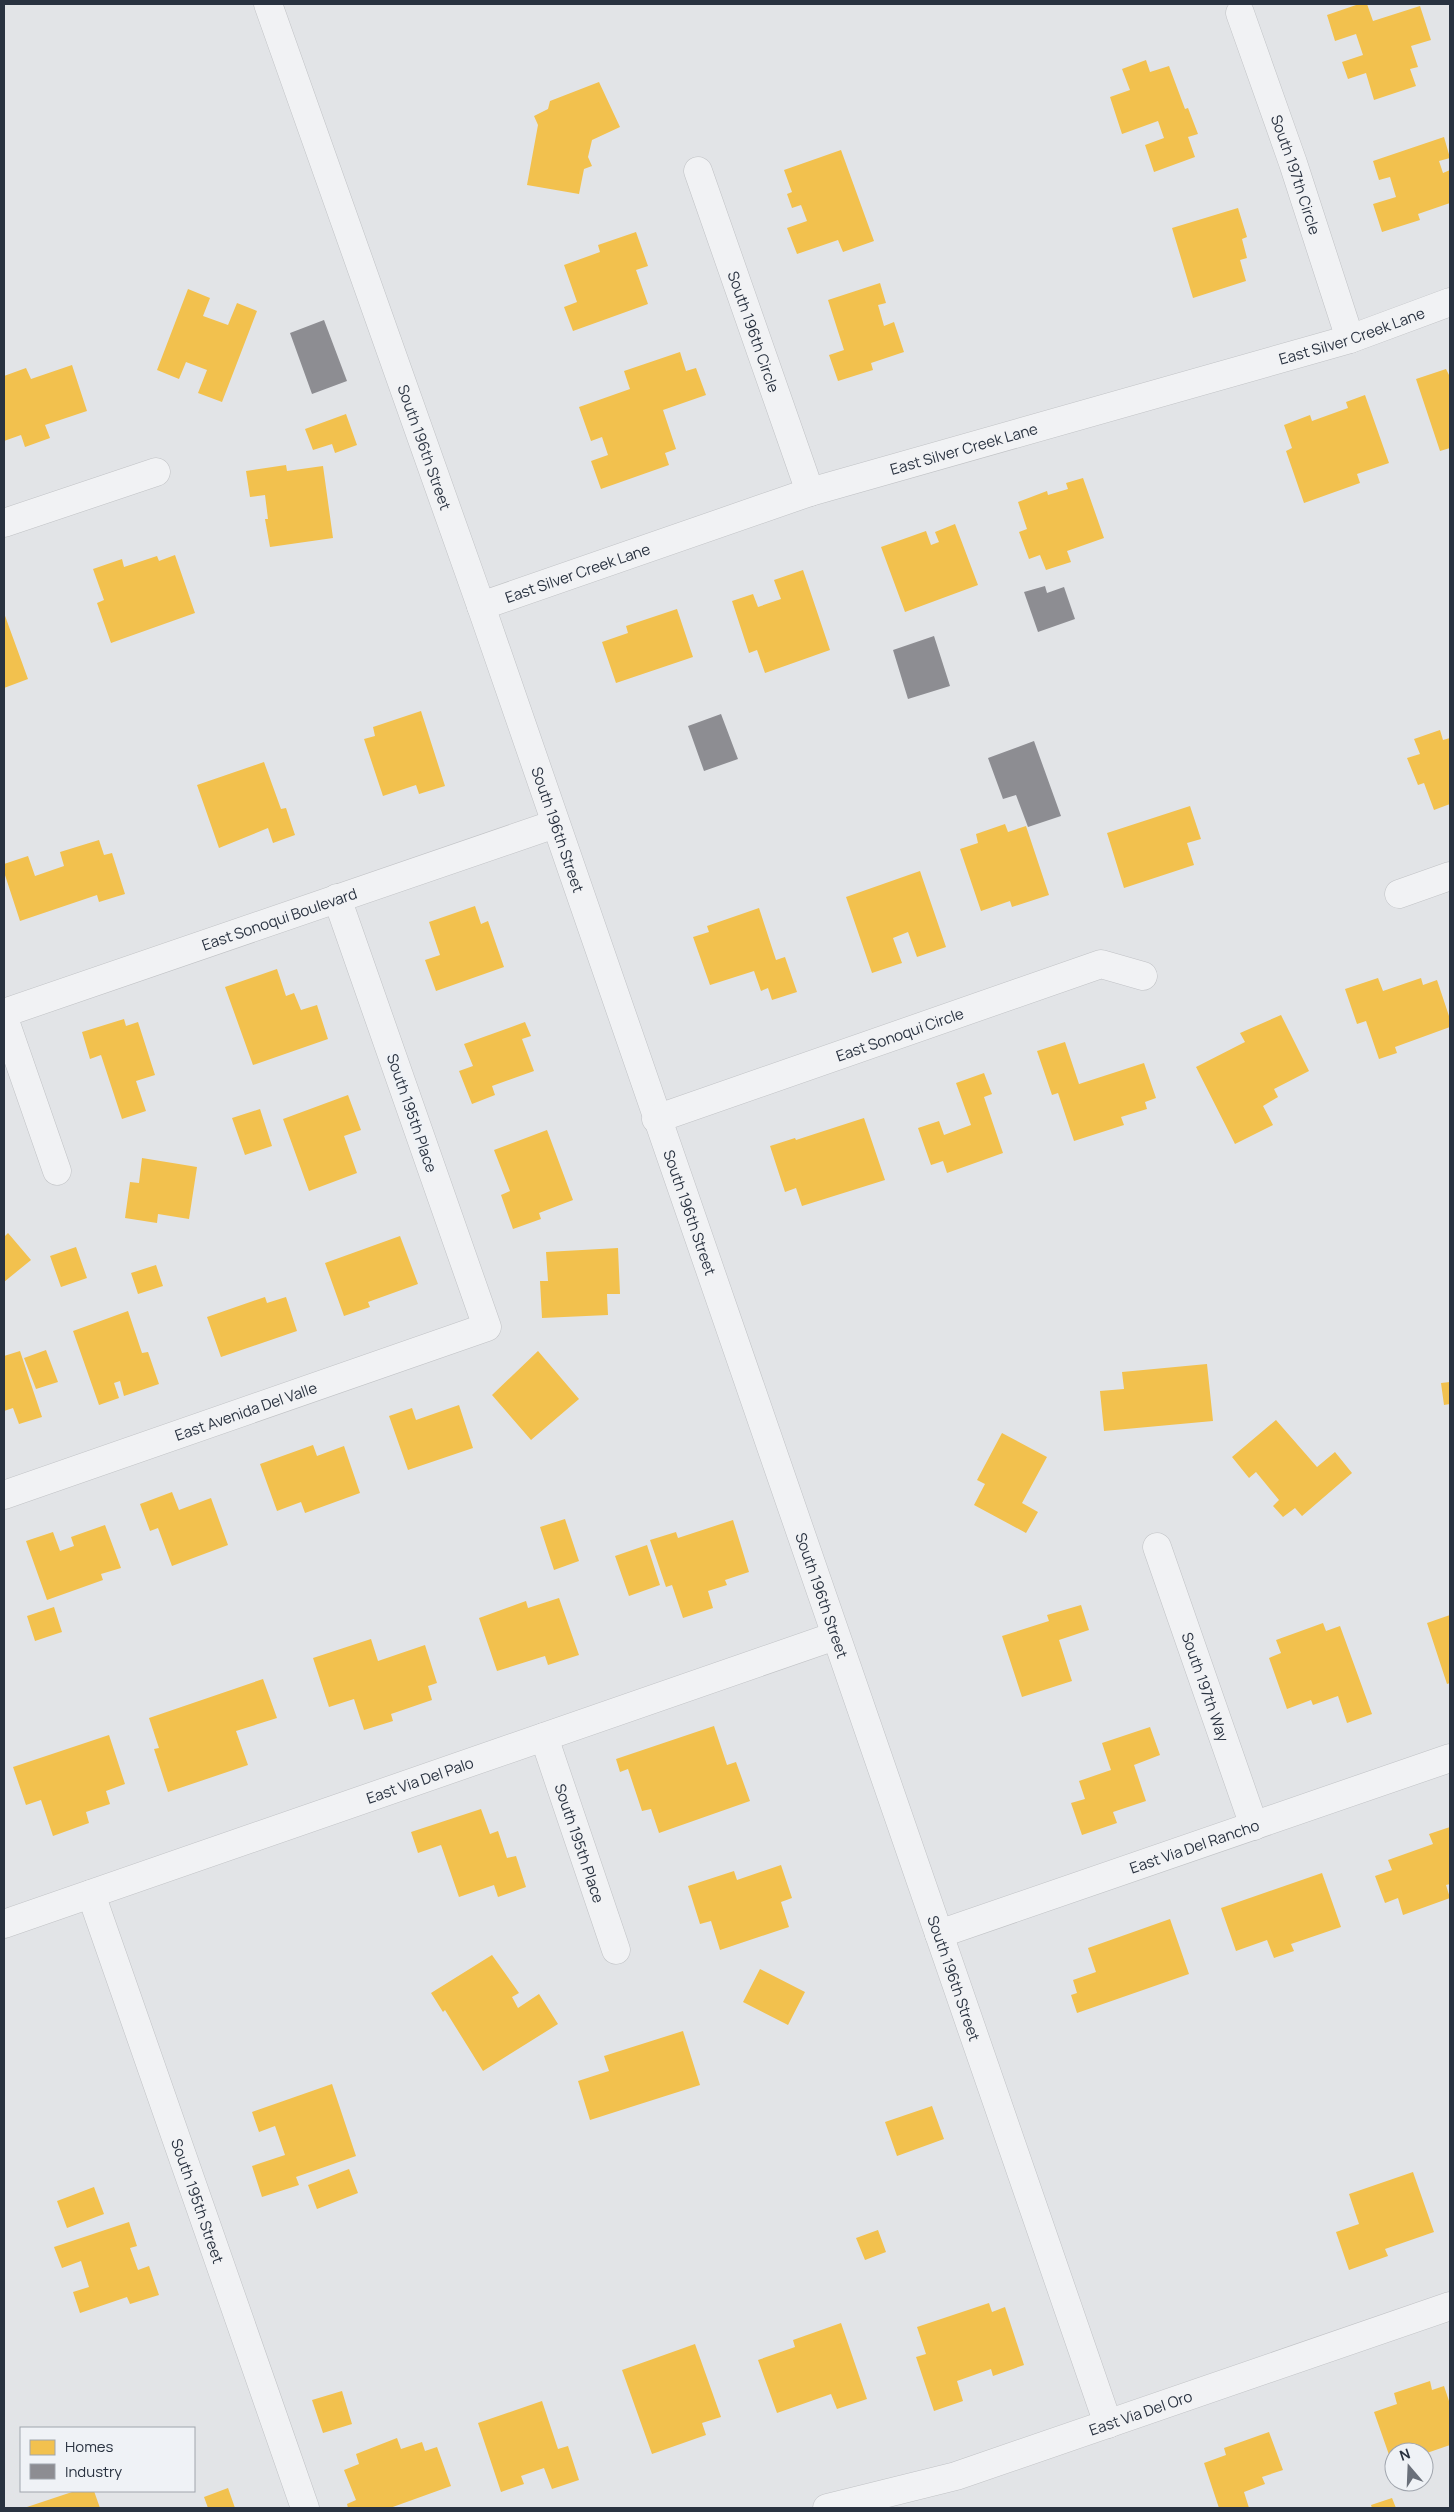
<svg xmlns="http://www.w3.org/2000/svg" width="1454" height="2512" viewBox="0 0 1454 2512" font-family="Manrope,sans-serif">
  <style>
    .homes { fill: #f2c14e }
    .industry { fill: #8d8d92 }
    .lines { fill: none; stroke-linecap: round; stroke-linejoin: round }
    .minor-casing { stroke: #c0c2c5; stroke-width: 29 }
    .minor { stroke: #f1f2f4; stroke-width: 28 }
    .labels { text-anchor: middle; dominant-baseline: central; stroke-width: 5; stroke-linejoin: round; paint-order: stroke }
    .street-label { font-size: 15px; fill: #293240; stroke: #eff2f6 }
  </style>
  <rect width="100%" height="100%" fill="#e2e4e7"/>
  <path class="homes" d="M1359 4H1367L1373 21 1420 6 1431 40 1411 46 1418 67 1410 69 1416 86 1374 100 1366 73 1348 79 1342 62 1363 55 1356 34 1335 41 1327 15Z
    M1146 60 1150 72 1169 66 1185 109 1188 108 1198 134 1188 137 1195 157 1154 172 1145 145 1164 138 1158 121 1122 134 1110 97 1130 90 1122 69Z
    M599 82 620 127 592 140 588 157 592 166 584 169 579 194 527 185 538 125 534 116 548 109 550 101Z
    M1444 137 1450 158 1439 161 1443 173 1450 170V203L1418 214 1420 220 1382 232 1373 204 1396 197 1390 177 1379 180 1373 161Z
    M841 150 874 241 843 252 838 240 797 254 787 228 807 221 801 205 792 208 787 194 792 192 784 170Z
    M1238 208 1247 237 1242 239 1247 258 1240 260 1246 281 1193 298 1172 228Z
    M636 232 648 266 636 270 648 304 573 331 564 307 577 302 564 265 600 252 598 245Z
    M880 283 886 303 878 305 884 326 894 322 904 352 871 363 873 370 838 381 829 355 844 350 828 300Z
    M188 289 210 298 203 316 228 325 237 303 257 311 222 402 198 393 207 370 186 362 179 379 157 370Z
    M680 352 686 371 696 368 706 395 663 410 676 449 665 453 669 465 601 489 591 461 608 455 602 437 591 441 579 407 630 389 624 371Z
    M72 365 87 411 45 425 50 438 25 447 21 435 4 441V376L26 368 31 379Z
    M1446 369 1450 377V448L1440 451 1416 379Z
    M1365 395 1389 463 1357 474 1360 483 1304 503 1286 451 1292 448 1284 425 1310 415 1312 421 1348 408 1346 402Z
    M346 414 357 445 335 453 332 444 313 450 305 429Z
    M286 465 287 471 323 466 333 538 270 547 265 519H268L265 495 250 497 246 471Z
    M1083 478 1104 538 1067 551 1071 562 1046 570 1040 555 1029 559 1019 532 1027 529 1018 502 1047 491 1048 495 1068 489 1066 483Z
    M955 524 978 585 905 612 881 547 926 531 931 545 939 542 935 532Z
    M175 555 195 613 111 643 97 603 104 600 93 569 122 559 124 567 157 556 159 561Z
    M803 570 830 650 765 673 757 650 749 653 732 601 753 594 758 607 781 599 774 580Z
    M677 609 693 657 616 683 602 642 628 633 626 626Z
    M4 613 28 679 4 688Z
    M421 711 445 786 419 794 416 785 383 796 364 739 375 736 373 727Z
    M1440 730 1443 740 1450 738V804L1434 810 1424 783 1418 785 1407 758 1420 754 1414 739Z
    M264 762 281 809 286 808 295 835 273 843 268 828 219 848 197 785Z
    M1190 806 1201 839 1187 843 1194 865 1124 888 1107 833Z
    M1005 824 1008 832 1026 826 1049 895 1012 907 1010 901 981 911 960 849 978 843 976 834Z
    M99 840 104 855 112 853 125 894 99 902 97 895 20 921 4 872V864L28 856 35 876 64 866 60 852Z
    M920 871 946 947 917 957 908 932 893 938 902 963 872 973 846 897Z
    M475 906 481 924 488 921 504 967 436 991 425 960 440 955 429 922Z
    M759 908 776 960 785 957 797 992 772 1000 768 988 761 991 754 971 710 985 693 937 709 932 707 926Z
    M277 969 286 996 294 993 301 1010 317 1005 328 1039 253 1065 225 987Z
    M1378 978 1383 991 1421 978 1423 985 1437 980 1450 1019V1027L1395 1047 1397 1053 1379 1059 1366 1021 1357 1024 1345 989Z
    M1281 1015 1309 1071 1274 1089 1278 1097 1263 1106 1273 1125 1235 1144 1196 1067 1245 1042 1240 1033Z
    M124 1019 126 1026 138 1022 155 1075 136 1081 146 1111 122 1119 101 1055 90 1059 82 1032Z
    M525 1022 531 1036 522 1039 534 1071 492 1086 495 1095 472 1104 459 1071 473 1066 464 1044Z
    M1065 1042 1079 1084 1144 1063 1156 1098 1145 1102 1147 1109 1121 1117 1124 1125 1074 1141 1058 1093 1052 1095 1037 1051Z
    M984 1073 992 1094 984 1097 1003 1153 947 1173 943 1161 931 1165 918 1128 939 1121 944 1135 971 1125 956 1083Z
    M348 1095 361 1130 344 1136 357 1173 309 1191 283 1119Z
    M260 1109 272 1146 245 1155 232 1118Z
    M864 1118 885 1180 802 1206 796 1188 785 1192 770 1146 795 1138 796 1140Z
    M547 1130 573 1200 539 1213 541 1219 513 1229 501 1195 510 1191 494 1150Z
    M142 1158 197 1167 189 1219 158 1214 157 1223 125 1218 130 1182 139 1183Z
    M8 1233 31 1260 4 1282V1237Z
    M400 1236 418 1284 368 1302 370 1307 344 1316 325 1263Z
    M76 1247 87 1278 61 1287 50 1256Z
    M618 1248 620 1294H607L608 1315 542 1318 540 1281H548L546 1252Z
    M156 1265 163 1286 138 1294 131 1273Z
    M265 1297 267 1303 286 1297 297 1331 221 1357 207 1317Z
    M128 1311 142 1353 148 1352 159 1384 124 1396 120 1381 114 1383 119 1398 99 1405 73 1331Z
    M46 1350 58 1382 36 1389 24 1358Z
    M20 1351 42 1417 19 1424 13 1408 4 1411V1356Z
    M538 1351 579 1399 531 1440 492 1395Z
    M1207 1364 1213 1421 1104 1431 1100 1391 1124 1389 1122 1372Z
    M1450 1382V1404L1444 1405 1441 1383Z
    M459 1405 473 1448 408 1470 389 1416 412 1408 416 1420Z
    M1276 1420 1317 1467 1335 1452 1352 1473 1302 1516 1295 1508 1283 1517 1273 1506 1279 1500 1256 1472 1249 1478 1232 1457Z
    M1002 1433 1047 1457 1022 1503 1038 1512 1026 1533 974 1505 985 1484 977 1480Z
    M313 1445 317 1456 344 1446 360 1493 305 1513 301 1502 277 1511 260 1464Z
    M172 1492 179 1510 211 1498 228 1545 172 1566 158 1528 150 1531 140 1504Z
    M565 1519 579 1561 554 1570 540 1527Z
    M733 1520 749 1572 725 1580 727 1585 708 1591 713 1608 683 1618 672 1585 666 1587 650 1540 676 1532 678 1538Z
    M105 1525 121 1568 101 1574 103 1580 47 1600 26 1541 53 1532 60 1551 74 1546 71 1537Z
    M647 1545 660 1585 629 1596 615 1556Z
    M559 1598 579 1655 548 1665 545 1656 497 1671 479 1618 526 1601 528 1608Z
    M1081 1605 1089 1630 1059 1640 1072 1681 1022 1697 1002 1636 1049 1621 1047 1615Z
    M54 1607 62 1632 35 1641 27 1616Z
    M1450 1615V1683L1447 1684 1427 1623Z
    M1323 1623 1326 1631 1340 1626 1372 1714 1347 1723 1338 1696 1313 1705 1311 1700 1287 1709 1269 1658 1281 1653 1276 1640Z
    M371 1639 378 1661 425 1645 437 1683 428 1686 432 1700 391 1714 393 1721 364 1730 354 1699 329 1707 313 1658Z
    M263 1679 277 1718 236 1731 248 1765 168 1792 154 1749 159 1748 149 1718Z
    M714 1726 727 1765 736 1762 750 1801 659 1833 651 1809 642 1811 628 1769 620 1772 616 1759Z
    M1150 1727 1160 1755 1134 1765 1146 1801 1113 1812 1117 1823 1082 1835 1071 1803 1085 1799 1079 1781 1111 1770 1102 1743Z
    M109 1735 125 1784 106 1791 110 1804 86 1812 89 1823 53 1836 41 1800 26 1805 13 1767Z
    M481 1809 490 1834 498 1831 507 1858 516 1856 526 1887 498 1897 494 1885 459 1897 441 1845 418 1853 411 1832Z
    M1450 1827V1884L1446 1885 1450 1898 1403 1915 1398 1898 1385 1903 1375 1876 1392 1870 1388 1860 1433 1844 1429 1834Z
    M781 1865 792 1898 781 1902 789 1927 720 1950 711 1921 700 1924 688 1886 734 1871 737 1880Z
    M1322 1873 1341 1927 1291 1944 1294 1951 1274 1958 1267 1940 1236 1951 1221 1908Z
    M1170 1919 1189 1974 1077 2013 1071 1995 1077 1993 1073 1980 1096 1972 1088 1948Z
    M492 1955 519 1993 512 1997 518 2008 539 1994 558 2024 483 2071 445 2010 443 2012 431 1993Z
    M760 1969 805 1992 788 2025 743 2002Z
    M683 2031 700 2085 590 2120 578 2081 609 2071 604 2056Z
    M332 2084 356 2156 296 2177 299 2185 262 2197 252 2166 285 2155 275 2126 259 2132 252 2112Z
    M932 2106 944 2139 897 2156 885 2122Z
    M349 2169 358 2193 317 2209 308 2185Z
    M1413 2172 1434 2232 1385 2249 1388 2256 1349 2270 1336 2232 1359 2224 1349 2194Z
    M94 2187 104 2214 67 2228 57 2201Z
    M129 2222 137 2246 130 2248 138 2270 149 2266 159 2295 130 2304 127 2297 80 2313 73 2292 89 2287 81 2261 62 2268 54 2247Z
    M878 2230 886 2252 865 2260 856 2238Z
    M989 2303 992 2312 1005 2307 1024 2365 993 2376 991 2369 957 2381 963 2401 934 2411 916 2357 926 2354 917 2327Z
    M841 2323 867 2399 837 2409 831 2394 777 2413 758 2360 795 2347 793 2340Z
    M695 2344 721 2417 702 2423 706 2435 652 2454 622 2370Z
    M1430 2381 1432 2390 1444 2386 1450 2404V2445L1424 2454 1394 2452V2469L1374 2412 1397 2404 1394 2393Z
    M342 2391 352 2424 323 2433 312 2400Z
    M542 2401 558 2449 568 2446 579 2480 552 2489 544 2468 521 2476 524 2484 501 2492 478 2423Z
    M1269 2432 1283 2470 1262 2477 1265 2484 1244 2492 1249 2508H1219L1204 2463 1226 2455 1224 2448Z
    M397 2438 401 2449 422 2442 425 2451 437 2447 451 2486 390 2508H348L347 2504 356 2500 344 2470 359 2464 356 2454Z
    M228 2488 235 2508H208L204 2497Z
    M75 2491H94L100 2508H24Z
    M1392 2498 1396 2508H1372L1371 2505Z"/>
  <path class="industry" d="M324 320 347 381 312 394 290 333Z
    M1045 586 1047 593 1064 587 1075 619 1038 632 1024 592Z
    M934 636 950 686 908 699 893 650Z
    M721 714 738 759 704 771 688 726Z
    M1034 741 1061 816 1028 827 1016 795 1003 799 988 758Z"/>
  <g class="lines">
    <g class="minor-casing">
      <g id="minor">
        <path id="s1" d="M268 4 481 606 1108 2424"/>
        <path id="s2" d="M1240 13 1293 163 1350 339"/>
        <path id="s3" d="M698 171 810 492"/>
        <path d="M4 523 156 472"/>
        <path id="s4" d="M481 606 810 492 1350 339 1450 302"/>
        <path d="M1399 894 1450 876"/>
        <path id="s5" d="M4 1013 555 824"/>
        <path d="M4 1018 57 1171"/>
        <path id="s6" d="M656 1119 1101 964 1143 976"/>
        <path id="s7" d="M4 1495 487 1327 337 898"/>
        <path id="s8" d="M1157 1547 1254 1826"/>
        <path id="s9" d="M544 1737 616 1950"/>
        <path id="s10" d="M91 1894 305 2508"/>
        <path id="s11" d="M4 1924 835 1636"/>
        <path id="s12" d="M939 1934 1450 1758"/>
        <path id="s13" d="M827 2508 956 2476 1450 2306"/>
      </g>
    </g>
    <use href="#minor" class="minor"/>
  </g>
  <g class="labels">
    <g class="street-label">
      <text stroke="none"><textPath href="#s2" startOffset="171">South 197th Circle</textPath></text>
      <text stroke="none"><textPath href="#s3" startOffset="170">South 196th Circle</textPath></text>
      <text stroke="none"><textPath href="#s4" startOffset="912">East Silver Creek Lane</textPath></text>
      <text stroke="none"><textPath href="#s4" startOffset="508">East Silver Creek Lane</textPath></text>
      <text stroke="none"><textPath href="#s1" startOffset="470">South 196th Street</textPath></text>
      <text stroke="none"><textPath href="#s4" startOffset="102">East Silver Creek Lane</textPath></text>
      <text stroke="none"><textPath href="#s1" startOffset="875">South 196th Street</textPath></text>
      <text stroke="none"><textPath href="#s5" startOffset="291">East Sonoqui Boulevard</textPath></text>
      <text stroke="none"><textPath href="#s6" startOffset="258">East Sonoqui Circle</textPath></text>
      <text transform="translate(412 1113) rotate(71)">South 195th Place</text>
      <text stroke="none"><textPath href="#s1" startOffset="1280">South 196th Street</textPath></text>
      <text stroke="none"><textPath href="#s7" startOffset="256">East Avenida Del Valle</textPath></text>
      <text stroke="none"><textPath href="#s1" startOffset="1685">South 196th Street</textPath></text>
      <text stroke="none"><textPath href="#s8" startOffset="148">South 197th Way</textPath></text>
      <text stroke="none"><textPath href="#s11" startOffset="440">East Via Del Palo</textPath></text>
      <text stroke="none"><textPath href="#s9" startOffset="112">South 195th Place</textPath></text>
      <text stroke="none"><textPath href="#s12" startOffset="270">East Via Del Rancho</textPath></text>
      <text stroke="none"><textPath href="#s1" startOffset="2090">South 196th Street</textPath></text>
      <text stroke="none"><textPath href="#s10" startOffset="325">South 195th Street</textPath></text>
      <text stroke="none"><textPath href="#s13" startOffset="328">East Via Del Oro</textPath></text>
    </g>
  </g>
  <rect width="1454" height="2512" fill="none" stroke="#293240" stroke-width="10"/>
  <rect x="20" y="2427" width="175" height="65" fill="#eff2f6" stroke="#a0a5ad"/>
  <rect x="30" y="2440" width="25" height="15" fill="#f2c14e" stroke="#a0a5ad"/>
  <text x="65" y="2452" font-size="15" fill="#293240">Homes</text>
  <rect x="30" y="2464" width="25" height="15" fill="#8d8d92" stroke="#a0a5ad"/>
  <text x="65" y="2477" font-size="15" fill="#293240">Industry</text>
  <g transform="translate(1409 2467) rotate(341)"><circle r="24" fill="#eff2f6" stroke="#a0a5ad"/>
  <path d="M0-4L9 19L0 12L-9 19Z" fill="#6a707a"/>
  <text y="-8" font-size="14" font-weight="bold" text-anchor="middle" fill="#293240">N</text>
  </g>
</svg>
